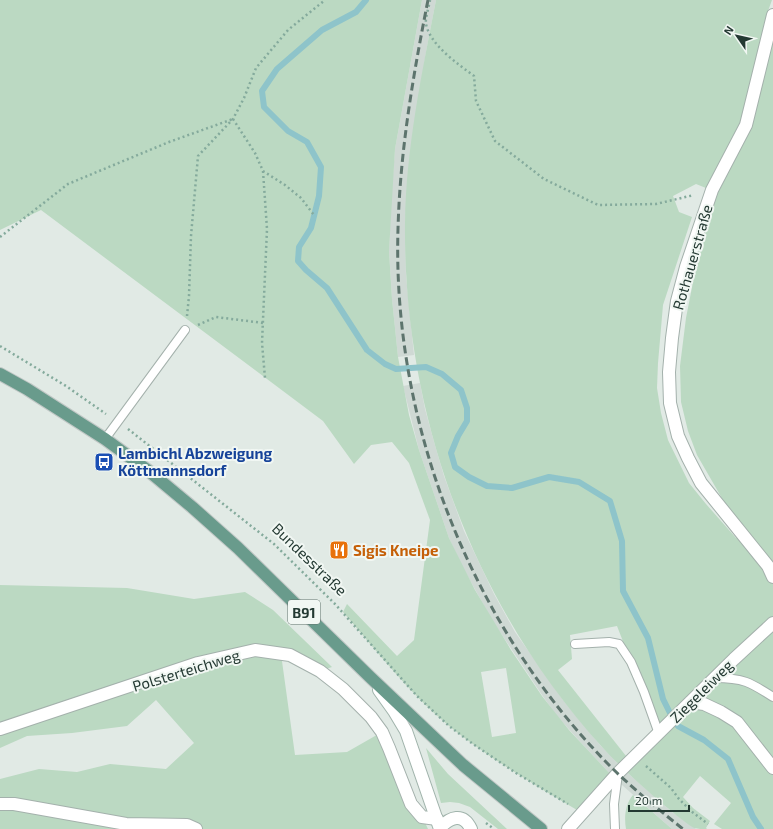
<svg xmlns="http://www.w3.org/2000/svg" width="773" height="829" viewBox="0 0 773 829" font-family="'Exo 2',sans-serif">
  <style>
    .built { fill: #cfd9d4 }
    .green { fill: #bbd9c2; fill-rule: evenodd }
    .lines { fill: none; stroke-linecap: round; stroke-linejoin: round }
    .stream { stroke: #8ec4ca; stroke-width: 6 }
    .lane-casing { stroke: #a4b1ac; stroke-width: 10 }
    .street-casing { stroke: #a4b1ac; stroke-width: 14 }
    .secondary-casing { stroke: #a1b4ac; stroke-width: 14 }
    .primary-casing { stroke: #c1c8c6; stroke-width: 14 }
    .path { stroke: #84aa9c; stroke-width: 2.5; stroke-dasharray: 2 3; stroke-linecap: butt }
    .lane { stroke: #fff; stroke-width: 8 }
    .street { stroke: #fff; stroke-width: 12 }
    .secondary { stroke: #fff; stroke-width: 12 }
    .primary { stroke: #699b8c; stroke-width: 12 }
    .rail { stroke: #5d746d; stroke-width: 3; stroke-dasharray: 8 4; stroke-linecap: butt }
    .labels { text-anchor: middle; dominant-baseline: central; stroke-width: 4; stroke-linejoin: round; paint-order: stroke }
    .shield { fill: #f1f7f3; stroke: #61726c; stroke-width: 1 }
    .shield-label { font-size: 14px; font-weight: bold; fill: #233932 }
    .street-label { font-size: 15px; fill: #233932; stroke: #f1f7f3 }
    .transit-label { font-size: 15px; font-weight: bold; fill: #164399; stroke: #f1f7f3; text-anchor: start }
    .food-label { font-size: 15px; font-weight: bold; fill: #c56008; stroke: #f1f7f3; text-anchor: start }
  </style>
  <rect width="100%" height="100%" fill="#e1eae5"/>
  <path class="built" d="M422 0H436L426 52 412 143 405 222 406 276 414 355 398 357 392 299 389 251 391 201 395 149Z
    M420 383 425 409 434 442 444 476 464 531 494 594 515 632 563 700 600 745 623 769 672 812 696 829H672L614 778 584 746 557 716 542 695 492 620 462 566 449 538 419 450 403 386Z"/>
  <path class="green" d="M0 0H422L395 149 389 251 392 299 398 357 409 415 419 450 449 538 475 590 511 650 542 696 569 730 614 778 582 813C537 786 490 759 449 726 409 693 377 651 343 612L347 604 397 656 414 640 430 520 409 463 392 442 371 445 354 464 323 421 41 210 0 230ZM506 668 516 733 492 737 481 672Z
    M436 0H772L768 11 749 113 773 15V829H722L714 824 731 803 700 776 683 797 693 808 710 821 706 828 707 829C703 829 698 829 694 828 682 821 671 810 660 802 640 784 620 767 602 747 473 605 403 415 405 223 406 148 422 73 436 0ZM696 184 711 190 686 318 680 366 681 402 688 431 697 455 746 540 736 538 706 504 689 483 668 440 661 413 657 388 658 363 663 305 692 217 679 212 673 196ZM617 626 659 734 630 761 558 670 572 659 570 635Z
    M0 585 127 588 194 599 245 592 273 610 332 667 320 671 281 654 295 755 347 752 382 732 428 829H0V779L39 769 77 772 110 764 166 769 194 743 156 700 127 726 72 733 27 736 0 748Z
    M426 748 448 774 507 829H498L470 807 459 803 450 802 441 803Z
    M633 795 672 829H626C624 818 625 804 633 795Z"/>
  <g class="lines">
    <path class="stream" d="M366 0 356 12 322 30 277 69 262 91 264 107 288 131 307 142 321 167 319 196 311 228 299 247 298 261 306 270 327 288 367 350 385 364 396 369 426 367 442 374 461 390 467 408V421L458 436 451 453 455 467 469 477 487 486 512 488 549 477 579 482 610 501 622 541 623 591 648 638 663 699 670 713
      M678 726 704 740 728 759 753 817 761 829"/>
    <g class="lane-casing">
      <path id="lane" d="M105 439 185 330
        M575 644 609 642 619 644 631 662 644 692 659 734
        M715 678C743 678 750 682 773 697
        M615 829 614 804 618 774"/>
    </g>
    <g class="street-casing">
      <path id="street" d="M773 15 746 125 712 190 686 267 677 301 672 338 669 372 670 403 678 436 688 458 701 483 768 566 773 577
        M690 702 704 704 721 712 737 722 773 768
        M0 729 198 663 255 650 290 655 320 671 343 689 371 717 382 732 389 748 411 804 422 817 437 819
        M0 804H14L126 824 187 825 196 829
        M568 829 618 773 734 659 773 623"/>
    </g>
    <g class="secondary-casing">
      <path id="secondary" d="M379 690 394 711 406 731 440 829
        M440 828C450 817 463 812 471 829"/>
    </g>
    <g class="primary-casing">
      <path id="primary" d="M0 374 27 389 105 439 150 472 192 507 238 548 370 677 463 765 541 829"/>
    </g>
    <path class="path" d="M430 0C429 7 425 18 426 24 430 45 458 64 474 76L476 101 495 141 544 179 598 205 656 204 694 195
      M233 119 255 153 263 171 285 185 301 198 314 215
      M263 171 267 229 262 343 265 378
      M0 237 68 184 169 142 233 119
      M187 316 189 296 191 236 198 156 233 119 244 98 256 68 288 30 325 0
      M198 325 216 317 263 323
      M0 346 66 386 106 414
      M128 429 274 544 335 604 417 696 449 726 473 744 516 773 568 804
      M646 766 671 788 679 799 691 811 708 824
      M486 823 494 829"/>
    <use href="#lane" class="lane"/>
    <use href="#street" class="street"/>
    <use href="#secondary" class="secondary"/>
    <use href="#primary" class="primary"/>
    <path class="rail" d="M428 0C413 76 400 151 398 229 392 425 472 626 609 765 632 788 658 809 683 829"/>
  </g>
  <defs>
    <g id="bus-square" transform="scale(1)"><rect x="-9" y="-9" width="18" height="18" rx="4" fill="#1a4fb4" stroke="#f1f7f3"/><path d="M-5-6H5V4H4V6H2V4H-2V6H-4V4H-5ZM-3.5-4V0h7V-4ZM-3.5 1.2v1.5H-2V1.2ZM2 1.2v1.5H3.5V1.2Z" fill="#fff"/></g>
    <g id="restaurant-square" transform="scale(1)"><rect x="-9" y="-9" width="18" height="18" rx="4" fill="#e8710a" stroke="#f1f7f3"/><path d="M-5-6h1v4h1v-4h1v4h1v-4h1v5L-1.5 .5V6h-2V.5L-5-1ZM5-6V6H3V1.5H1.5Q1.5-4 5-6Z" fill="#fff"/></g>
  </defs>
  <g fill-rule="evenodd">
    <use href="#bus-square" x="104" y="462"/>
    <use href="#restaurant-square" x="339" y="550"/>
  </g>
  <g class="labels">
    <rect class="shield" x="288" y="600" width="32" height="24" rx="3"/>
    <g class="shield-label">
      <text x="304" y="612">B91</text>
    </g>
    <g class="street-label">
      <text transform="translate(692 257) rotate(-74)">Rothauerstraße</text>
      <text transform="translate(310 559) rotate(44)">Bundesstraße</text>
      <text transform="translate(186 670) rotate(-17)">Polsterteichweg</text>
      <text transform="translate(701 691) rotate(-45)">Ziegeleiweg</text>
    </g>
    <g class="transit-label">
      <text x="118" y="453">Lambichl Abzweigung<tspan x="118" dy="17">Köttmannsdorf</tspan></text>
    </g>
    <g class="food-label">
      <text x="353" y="550">Sigis Kneipe</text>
    </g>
  </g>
  <g transform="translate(737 36) rotate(304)" stroke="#f1f7f3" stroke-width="3" paint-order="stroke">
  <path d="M0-3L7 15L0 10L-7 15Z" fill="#233932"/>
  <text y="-6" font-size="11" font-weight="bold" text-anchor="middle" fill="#233932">N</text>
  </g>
  <path d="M629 805v6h60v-6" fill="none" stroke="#233932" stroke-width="2"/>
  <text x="635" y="805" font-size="12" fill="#233932" stroke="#f1f7f3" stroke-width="3" paint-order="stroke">20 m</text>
</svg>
